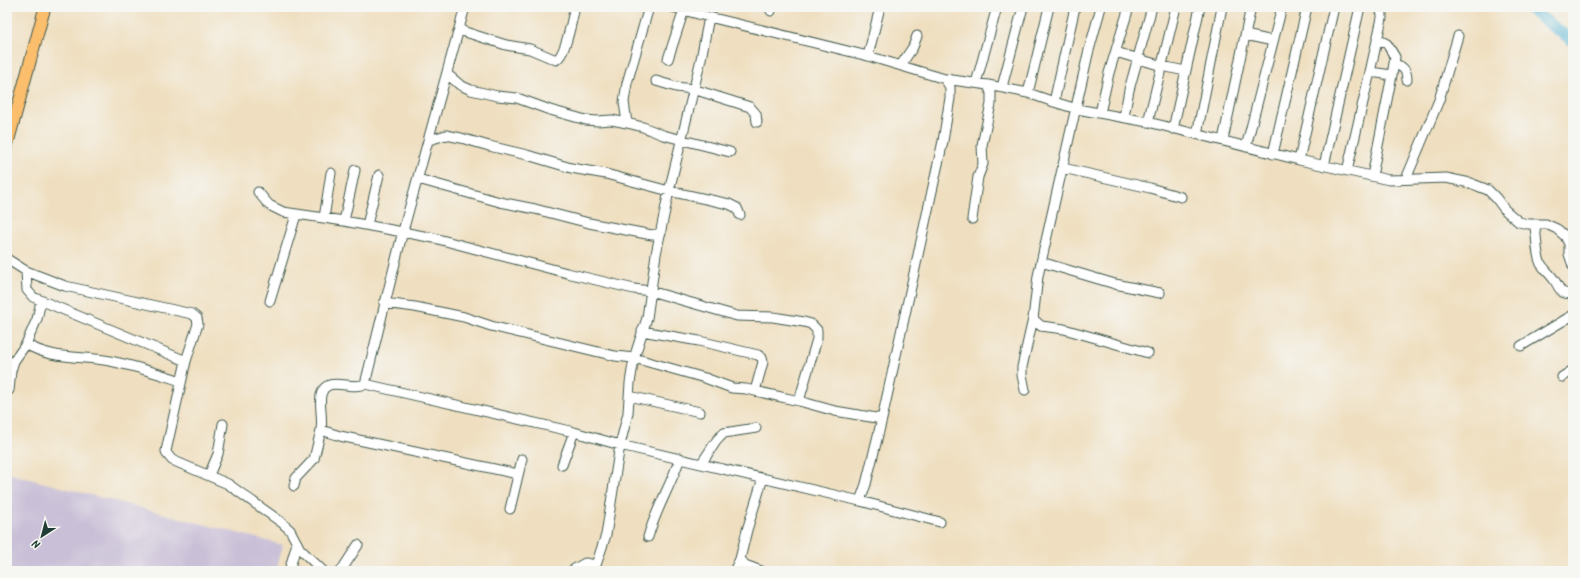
<svg xmlns="http://www.w3.org/2000/svg" width="1580" height="578" viewBox="0 0 1580 578" font-family="Kalam,sans-serif">
  <style>
    .industrial { fill: #c9bfd7 }
    .lines { fill: none; stroke-linecap: round; stroke-linejoin: round }
    .river { stroke: #51b1d0; stroke-width: 12 }
    .minor-casing { stroke: #3e5549; stroke-width: 11 }
    .major-casing { stroke: #3e5549; stroke-width: 13 }
    .minor { stroke: #fff; stroke-width: 9 }
    .major { stroke: #fabe6d; stroke-width: 11 }
  </style>
  <rect width="100%" height="100%" fill="#f6f6f2"/>
  <filter id="ink" filterUnits="userSpaceOnUse"><feTurbulence type="fractalNoise" baseFrequency=".025" numOctaves="2"/><feDisplacementMap in="SourceGraphic" scale="8" xChannelSelector="R" yChannelSelector="G"/><feConvolveMatrix kernelMatrix="1 2 1 2 8 2 1 2 1" color-interpolation-filters="sRGB"/></filter>
  <filter id="wash" filterUnits="userSpaceOnUse"><feTurbulence type="fractalNoise" baseFrequency=".012" numOctaves="4" result="noise"/><feDisplacementMap in="SourceGraphic" scale="16" xChannelSelector="R" yChannelSelector="G"/><feGaussianBlur stdDeviation="0.9" result="paint"/><feColorMatrix in="noise" values="0 0 0 0 0 0 0 0 0 0 0 0 0 0 0 0 0 1.4 0 .05"/><feComposite in="paint" operator="in"/></filter>
  <g filter="url(#wash)">
    <rect width="100%" height="100%" fill="#efdfc0"/>
    <path class="industrial" d="M7 473 283 545 276 571H7Z"/>
    <g class="lines">
      <path class="river" d="M1527 7 1573 41"/>
    </g>
  </g>
  <g filter="url(#ink)">
    <g class="lines">
      <g class="minor-casing">
        <path id="minor" d="M465 7 403 231 365 384 574 432 620 445 860 501
          M649 7 627 83 624 102 627 123 643 127 663 135 730 152
          M672 7 709 17 868 56 945 79 988 85 1028 93 1054 102 1077 109 1148 122 1299 160 1389 180 1446 178 1470 183 1488 190 1496 198 1505 210 1519 222 1528 224H1546L1557 229 1565 236 1569 244V254L1573 266
          M771 11 772 7
          M459 30 506 45 530 49 556 60C566 55 572 18 575 7
          M1245 35 1273 41
          M1377 39 1387 44 1395 57 1392 75
          M1116 52 1162 66 1185 71
          M868 56 880 7
          M668 59 684 10
          M1395 64C1404 67 1407 71 1407 80
          M901 65 913 47 917 36
          M447 74 460 85 471 90 497 96 517 98 550 110 586 120 597 121 612 120 627 123
          M656 81 676 87 693 89 750 107 756 114 757 122
          M976 83 997 7
          M1002 87 1023 7
          M1028 93 1049 7
          M1054 102 1075 7
          M1100 113 1109 73 1129 7
          M1124 117 1129 90 1152 7
          M1148 122 1176 7
          M1173 129 1200 7
          M1197 134 1222 7
          M429 140 446 135 461 138 489 146 527 155 571 168 606 174 669 191 729 204 737 208 740 215
          M1223 140 1251 7
          M1246 147 1282 7
          M1273 154 1307 7
          M1299 160 1334 7
          M1324 166 1360 7
          M1063 168 1150 188 1181 197
          M1347 171 1370 72
          M1372 176 1392 75 1370 72 1382 18V14L1379 7
          M418 179 500 202 535 209 589 223 652 235 661 233
          M1406 179 1439 100 1458 36
          M258 192 269 205 283 212 344 221 434 238 567 273 634 289 650 291 737 316 773 317 804 322 811 324 817 330V339L799 401
          M324 218 331 173
          M972 219 978 177 983 164 982 145 991 104V93L988 85
          M344 221 355 170
          M1534 224C1538 237 1535 252 1541 264 1545 270 1551 275 1555 281 1561 291 1560 294 1573 294
          M367 225 379 175
          M7 259 26 271 65 286 192 314 197 318 198 324 186 361 166 451 167 454 172 460 228 484 281 522 290 530 300 549 323 571
          M1041 262 1115 284 1160 293
          M26 271 27 290 33 297 186 361
          M270 301 296 215
          M384 303 415 307 464 317 491 326 615 356 634 358 705 378 732 388 746 389 799 401 835 411 882 419
          M1033 319 1041 326 1064 329 1148 353
          M642 331 699 341 758 355 762 358 763 362 755 391
          M26 344C50 359 77 356 104 360 130 364 156 373 181 381
          M1521 346 1573 315
          M1562 377 1573 370
          M365 384C352 391 326 374 321 395 319 405 323 418 321 430L340 436 518 474
          M9 390 11 371 14 361 26 344 37 319 41 301
          M1025 390 1022 375V367L1033 319 1038 276 1088 54 1101 7
          M629 396 700 412
          M701 464 717 440 724 433 756 428
          M562 465 574 432
          M209 475 218 454 223 424
          M294 486 296 478 314 459 321 430
          M510 509 522 459
          M940 522 860 501 866 484 882 419 943 141 950 98V87L945 79
          M648 537C656 509 671 485 680 458
          M740 559 745 565 761 571
          M289 571 297 543
          M341 571 358 545
          M571 571 585 563 596 565
          M594 571 606 535 620 445 628 413 630 383 634 358 647 318 656 254 669 191 701 59 709 17
          M734 571 740 559 747 530 763 478"/>
      </g>
      <g class="major-casing">
        <path id="major" d="M7 146 45 7"/>
      </g>
      <use href="#minor" class="minor"/>
      <use href="#major" class="major"/>
    </g>
  </g>
  <rect width="1580" height="578" fill="none" stroke="#f6f6f2" stroke-width="24"/>
  <g transform="translate(42 536) rotate(216)" stroke="#f6f6f2" stroke-width="3" paint-order="stroke">
  <path d="M0-3L7 15L0 10L-7 15Z" fill="#1f3d34"/>
  <text y="-6" font-size="11" font-weight="bold" text-anchor="middle" fill="#1f3d34">N</text>
  </g>
</svg>
